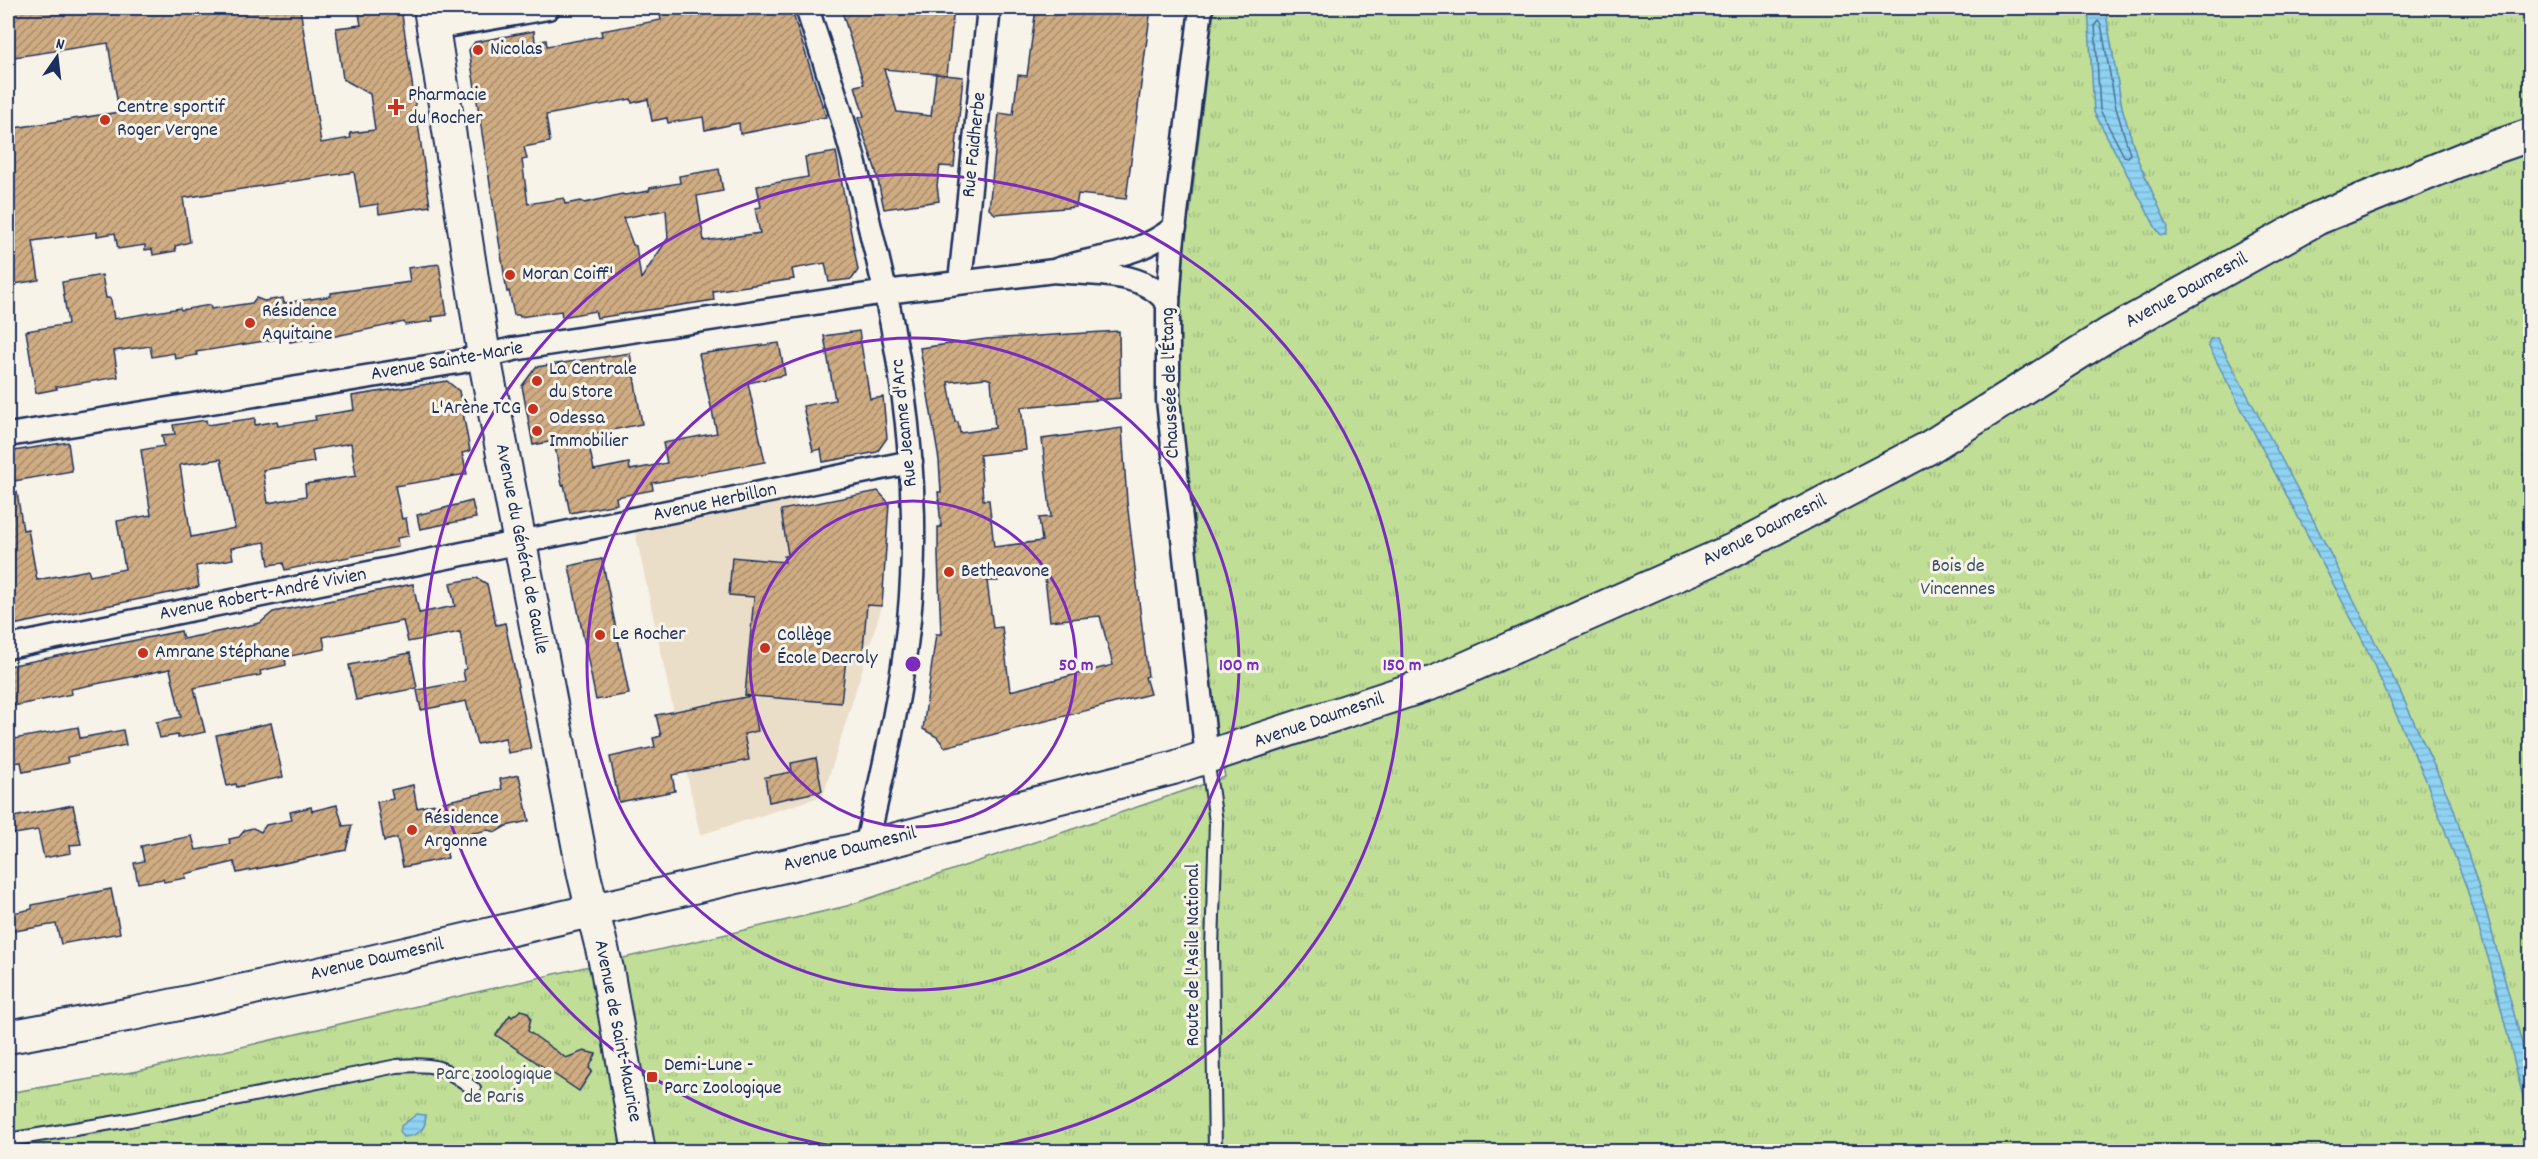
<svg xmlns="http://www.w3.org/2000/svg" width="2538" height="1159" viewBox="0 0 2538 1159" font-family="Dekko,sans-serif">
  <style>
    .built { fill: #ebdec9 }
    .park { fill: url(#park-tufts); stroke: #6e867a; stroke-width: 1.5 }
    .water { fill: url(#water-rules); stroke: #6191b6; stroke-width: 1.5 }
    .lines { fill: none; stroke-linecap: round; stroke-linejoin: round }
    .shore { stroke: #497099; stroke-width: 1.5 }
    .building { fill: url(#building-hatch); stroke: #1b2f5e; stroke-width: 1.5; fill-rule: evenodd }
    .lane-casing { stroke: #1b2f5e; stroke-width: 16 }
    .street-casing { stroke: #1b2f5e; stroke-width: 27 }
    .secondary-casing { stroke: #1b2f5e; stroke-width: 36 }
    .lane { stroke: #f7f3e8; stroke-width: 12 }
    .street { stroke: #f7f3e8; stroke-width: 22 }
    .secondary { stroke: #f7f3e8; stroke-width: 32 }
    .ring { fill: none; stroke: #7b2cbf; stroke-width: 3 }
    .poi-dot { fill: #c8321e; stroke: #f7f3e8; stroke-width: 2 }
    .labels { text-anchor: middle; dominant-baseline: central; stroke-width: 6; stroke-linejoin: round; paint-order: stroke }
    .poi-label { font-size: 20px; fill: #1b2f5e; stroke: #f7f3e8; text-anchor: start }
    .street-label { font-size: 20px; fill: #1b2f5e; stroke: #f7f3e8 }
    .park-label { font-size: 20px; fill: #3c5269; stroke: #f7f3e8 }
    .centre { fill: #7b2cbf; stroke: #f7f3e8; stroke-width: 3 }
    .ring-label { font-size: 18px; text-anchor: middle; font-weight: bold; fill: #7b2cbf; stroke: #f7f3e8; stroke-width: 6; stroke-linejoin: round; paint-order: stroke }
  </style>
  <defs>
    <pattern id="park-tufts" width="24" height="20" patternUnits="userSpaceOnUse" patternTransform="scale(1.5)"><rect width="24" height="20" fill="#c0de96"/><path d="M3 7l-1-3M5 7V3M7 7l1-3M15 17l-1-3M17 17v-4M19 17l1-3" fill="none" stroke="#a4bf84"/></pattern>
    <pattern id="water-rules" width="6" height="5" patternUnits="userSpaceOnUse" patternTransform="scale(1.5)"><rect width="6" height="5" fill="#8fd2f1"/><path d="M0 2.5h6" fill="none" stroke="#7bb5d1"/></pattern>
    <pattern id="building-hatch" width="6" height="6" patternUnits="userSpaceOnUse" patternTransform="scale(1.5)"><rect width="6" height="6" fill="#cfac82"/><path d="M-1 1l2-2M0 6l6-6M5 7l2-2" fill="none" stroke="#a78c6e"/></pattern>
  </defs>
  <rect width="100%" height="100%" fill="#f7f3e8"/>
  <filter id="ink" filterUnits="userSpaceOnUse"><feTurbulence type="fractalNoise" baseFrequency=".0167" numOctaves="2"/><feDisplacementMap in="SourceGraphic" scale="12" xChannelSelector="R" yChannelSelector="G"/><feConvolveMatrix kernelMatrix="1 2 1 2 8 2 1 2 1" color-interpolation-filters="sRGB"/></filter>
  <g filter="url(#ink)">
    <path class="built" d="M794 491 816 601 882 606 823 796 700 835 633 522Z"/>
    <path class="park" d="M1214 8H2530V1151L8 1152V1093L138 1071 847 906 1225 777 1212 711 1179 411 1178 345 1187 213H1190Z"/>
    <path class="water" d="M2088 8H2105L2122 107 2138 160 2168 227 2166 235H2161L2157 230 2094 112Z
      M2217 338 2297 488 2399 689 2453 807 2486 910 2530 1073V1125L2490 964 2466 886 2425 778 2363 641 2208 345 2210 339Z
      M417 1114 425 1115C428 1129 416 1137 403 1137L400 1133 401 1126Z"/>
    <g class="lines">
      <path class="shore" d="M2098 21 2101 24 2116 108 2130 154 2128 157 2124 156 2100 110 2095 25Z"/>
    </g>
    <path class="building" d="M8 8H300L321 143 351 138 350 133 375 130 370 94 343 79 336 28 361 25 358 8H401L430 206 379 214 378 204 360 207 354 172 183 198 190 242 175 246 176 251 153 255 152 249 145 250V245L118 249 115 233 97 236V232L33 241 39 280 8 285V129L119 112 108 43 8 58Z
      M669 8H791L826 117 740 134 739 123 705 130 703 117 668 123 667 118 652 121 648 99 632 103 631 99 546 115 550 142 524 147 527 159 522 160 528 204 564 198 565 204 581 201 585 203 622 194 625 195 649 191 650 188 680 183 679 176 719 169 723 191 697 196 704 241 760 233 755 208 761 207 757 186 808 177 805 157 836 152 858 270 852 279 829 282 825 263 792 269 794 279 713 291 714 300 597 318 595 311 562 317 561 311 520 317 519 315H514L509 291 507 292 469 50 475 42 534 31 535 43 546 40 547 46 602 36 601 31 661 20 659 9ZM666 210 668 238 641 279 636 246 633 245 623 218Z
      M841 8H954L947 75 884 69 897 112 931 116 936 74 963 77 954 167 940 166 937 185 939 201 884 209 876 171 858 118 864 116 855 86 864 84Z
      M1036 8 1075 10V8H1151L1126 199 1078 194 1076 207 995 214 989 209 999 113 1013 115 1018 75 1027 76Z
      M439 264 447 315 432 317 433 321 405 325 404 322 311 341V338L290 342V337L196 352 197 355 175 359 174 353 152 357 150 346 114 351 118 377 56 387 57 389 36 393 26 331 68 324 62 282 102 275 106 298H109L111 300 114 319 180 308 181 310 210 305 211 309 252 303 256 298 264 301 283 298 284 303 331 296V293L410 282 408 268Z
      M859 331 870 399 883 397 887 438 877 452 823 462 821 449 813 451 803 406 835 400 824 336Z
      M1119 331 1120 398 1021 407 1026 450 980 455 983 500H989L994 547 1042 541 1039 518 1051 517 1042 439 1122 428 1127 502 1148 676 1145 677 1150 694 945 747 937 737 923 729 936 634H941L938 556V527H941L938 492H941L939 460 920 348 987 339ZM986 378 991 380 995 428 960 433 958 422H955L948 382ZM1044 570 1050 621 1100 616 1113 665 1010 691 1002 627 993 628 987 581H998L997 576Z
      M779 343 785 375 748 383 765 462 652 483 653 490 616 497 617 504 570 513 564 484 562 485 554 441 533 445 522 386 536 367 630 353 642 424 587 435 594 470 629 463 630 470 667 463 663 443 717 433 699 354Z
      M447 381 459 391 470 451 462 453 467 474 395 486 402 519 406 518 409 536 397 538 398 547 285 570 283 563 269 565 265 542 231 548 233 559 196 566 199 587 8 626V493L17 492 23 530 28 529 37 580 88 570 90 576 125 569 117 521 151 515 141 450 164 446 162 435 175 434 173 425 206 420 207 425 255 418V425L277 421 278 426 316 420 315 416 354 410 352 396ZM351 443 356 476 305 484 306 496 268 503 263 470 314 462 312 450ZM221 459 235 528 191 537 180 465Z
      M68 442 72 471 8 482V452Z
      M878 491 889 503 882 606 867 605 862 660 846 659 841 703 752 696 758 731 744 734 749 760 672 775 675 791 619 802 610 757 655 747 653 738 661 736 656 715 751 696 745 695 754 597 729 595 732 557 785 562 784 556 788 555 781 510Z
      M472 501 476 518 420 529 417 515Z
      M602 559 629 694 596 700 569 566Z
      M477 578 487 584 496 625 505 623 531 749 508 753 505 738 477 744 466 701 421 710 417 690 465 681 463 670 466 669 460 632 408 642 403 621 323 637 325 649 285 657 286 665 260 671 261 675 194 688 205 732 178 738V735L160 738 156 722 181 717 170 669 71 689 72 694 8 707V666L181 631 183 639 260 623 273 612 413 584 419 613 455 606 450 583Z
      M410 653 417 688 356 700 349 665Z
      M271 723 283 777 237 787 236 784 227 786 216 735Z
      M78 727 80 738 123 730 126 745 67 757 68 763 23 772 21 762 11 763 8 740Z
      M816 758 822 791 769 802 765 777 792 772 791 763Z
      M519 775 529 821 506 826 496 832 488 830 444 839 448 858 403 867 397 838 384 841 377 802 393 799 391 790 413 785 417 808 502 789 500 779Z
      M73 805 81 844 70 845 71 853 44 858 38 830 8 835V818Z
      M337 805 343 826 352 825 346 850 237 873 234 862 185 874 186 878 164 882 163 879 138 883 134 863 144 861 141 846 192 836 196 850 230 844 229 839 239 837 245 830 253 828 261 832 266 825 292 820 290 812 311 807 312 811Z
      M111 889 120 933 61 944 56 924 8 932V914L32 909V905Z
      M521 1010 527 1012 531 1018 528 1031 566 1058 584 1051 596 1054 589 1068 592 1071 579 1091 496 1035 510 1015 512 1017Z"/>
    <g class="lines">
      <g class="lane-casing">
        <path id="lane" d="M1207 758 1216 822 1212 947 1215 1152
          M8 1140 130 1120 397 1066C435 1063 442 1066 474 1089"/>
      </g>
      <g class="street-casing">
        <path id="street" d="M807 8C821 52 837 96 849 142 860 180 867 218 877 256 906 375 921 498 909 620 901 697 883 772 866 847
          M1201 8 1172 247 1168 304V400L1207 758
          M434 28 548 8
          M960 282 989 8
          M1168 304C1145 269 1090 275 1054 271 1099 254 1134 260 1175 227
          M8 435 458 362 514 349 886 292 1054 271
          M8 647 911 462"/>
      </g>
      <g class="secondary-casing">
        <path id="secondary" d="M430 8 484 356 584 875 607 969 639 1152
          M8 1037 132 1014 310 976 866 847 1173 768 1435 682 1733 550 1928 448 2109 334 2318 218 2475 154 2530 135"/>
      </g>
      <use href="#lane" class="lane"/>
      <use href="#street" class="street"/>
      <use href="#secondary" class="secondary"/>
    </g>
  </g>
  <g class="ring">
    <circle cx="913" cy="664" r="163"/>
    <circle cx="913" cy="664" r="326"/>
    <path d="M875 1151A489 489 0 1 1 951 1151"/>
  </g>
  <g class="poi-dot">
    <circle cx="478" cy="50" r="6"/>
    <path d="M393 98h6v6h6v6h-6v6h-6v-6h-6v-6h6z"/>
    <circle cx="105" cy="120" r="6"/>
    <circle cx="510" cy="275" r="6"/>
    <circle cx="250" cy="323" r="6"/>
    <circle cx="537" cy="381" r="6"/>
    <circle cx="533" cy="409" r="6"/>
    <circle cx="537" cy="431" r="6"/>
    <circle cx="949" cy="572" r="6"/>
    <circle cx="600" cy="635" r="6"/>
    <circle cx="765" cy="648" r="6"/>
    <circle cx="143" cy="653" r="6"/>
    <circle cx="412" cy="830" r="6"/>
    <rect x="646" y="1071" width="12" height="12" rx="3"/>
  </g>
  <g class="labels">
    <g class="poi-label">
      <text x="490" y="50">Nicolas</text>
      <text x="408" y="96">Pharmacie<tspan x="408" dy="23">du Rocher</tspan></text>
      <text x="117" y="108">Centre sportif<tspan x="117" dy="23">Roger Vergne</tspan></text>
      <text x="522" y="275">Moran Coiff'</text>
      <text x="262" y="312">Résidence<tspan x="262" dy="23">Aquitaine</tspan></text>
      <text x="549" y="370">La Centrale<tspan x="549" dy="23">du Store</tspan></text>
      <text x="521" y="409" text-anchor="end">L'Arène TCG</text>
      <text x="549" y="419">Odessa<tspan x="549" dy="23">Immobilier</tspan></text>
      <text x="961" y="572">Betheavone</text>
      <text x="612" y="635">Le Rocher</text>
      <text x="777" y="636">Collège<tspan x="777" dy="23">École Decroly</tspan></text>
      <text x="155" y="653">Amrane Stéphane</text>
      <text x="424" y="819">Résidence<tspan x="424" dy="23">Argonne</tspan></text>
      <text x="664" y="1066">Demi-Lune -<tspan x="664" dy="23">Parc Zoologique</tspan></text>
    </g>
    <g class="street-label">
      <text transform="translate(975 145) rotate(-84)">Rue Faidherbe</text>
      <text transform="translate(2187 291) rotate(-29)">Avenue Daumesnil</text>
      <text transform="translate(447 362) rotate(-10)">Avenue Sainte-Marie</text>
      <text transform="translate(1171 383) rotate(-92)">Chaussée de l'Étang</text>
      <text transform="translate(905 423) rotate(-96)">Rue Jeanne d'Arc</text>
      <text transform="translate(715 503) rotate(-12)">Avenue Herbillon</text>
      <text transform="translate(1765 531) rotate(-27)">Avenue Daumesnil</text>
      <text transform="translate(521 549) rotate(79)">Avenue du Général de Gaulle</text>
      <text transform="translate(263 595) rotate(-11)">Avenue Robert-André Vivien</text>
      <text transform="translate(1319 721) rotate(-19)">Avenue Daumesnil</text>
      <text transform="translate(850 850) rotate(-14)">Avenue Daumesnil</text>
      <text transform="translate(1194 955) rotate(-90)">Route de l'Asile National</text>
      <text transform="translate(377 960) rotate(-13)">Avenue Daumesnil</text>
      <text transform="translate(617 1031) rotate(79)">Avenue de Saint-Maurice</text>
    </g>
    <g class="park-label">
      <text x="1958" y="567">Bois de<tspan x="1958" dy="23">Vincennes</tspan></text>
      <text x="494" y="1075">Parc zoologique<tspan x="494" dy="23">de Paris</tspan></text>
    </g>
  </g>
  <circle cx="913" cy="664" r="9" class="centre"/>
  <g class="ring-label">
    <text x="1076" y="670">50 m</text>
    <text x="1239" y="670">100 m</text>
    <text x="1402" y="670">150 m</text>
  </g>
  <rect width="2538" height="1159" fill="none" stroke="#f7f3e8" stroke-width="30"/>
  <rect x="15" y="15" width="2508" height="1129" fill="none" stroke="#1b2f5e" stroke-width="2" filter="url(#ink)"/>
  <g transform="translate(57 57) rotate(14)" stroke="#f7f3e8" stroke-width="4.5" paint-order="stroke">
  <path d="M0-4.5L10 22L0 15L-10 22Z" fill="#1b2f5e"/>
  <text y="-9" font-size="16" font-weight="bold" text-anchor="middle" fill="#1b2f5e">N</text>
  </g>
</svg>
